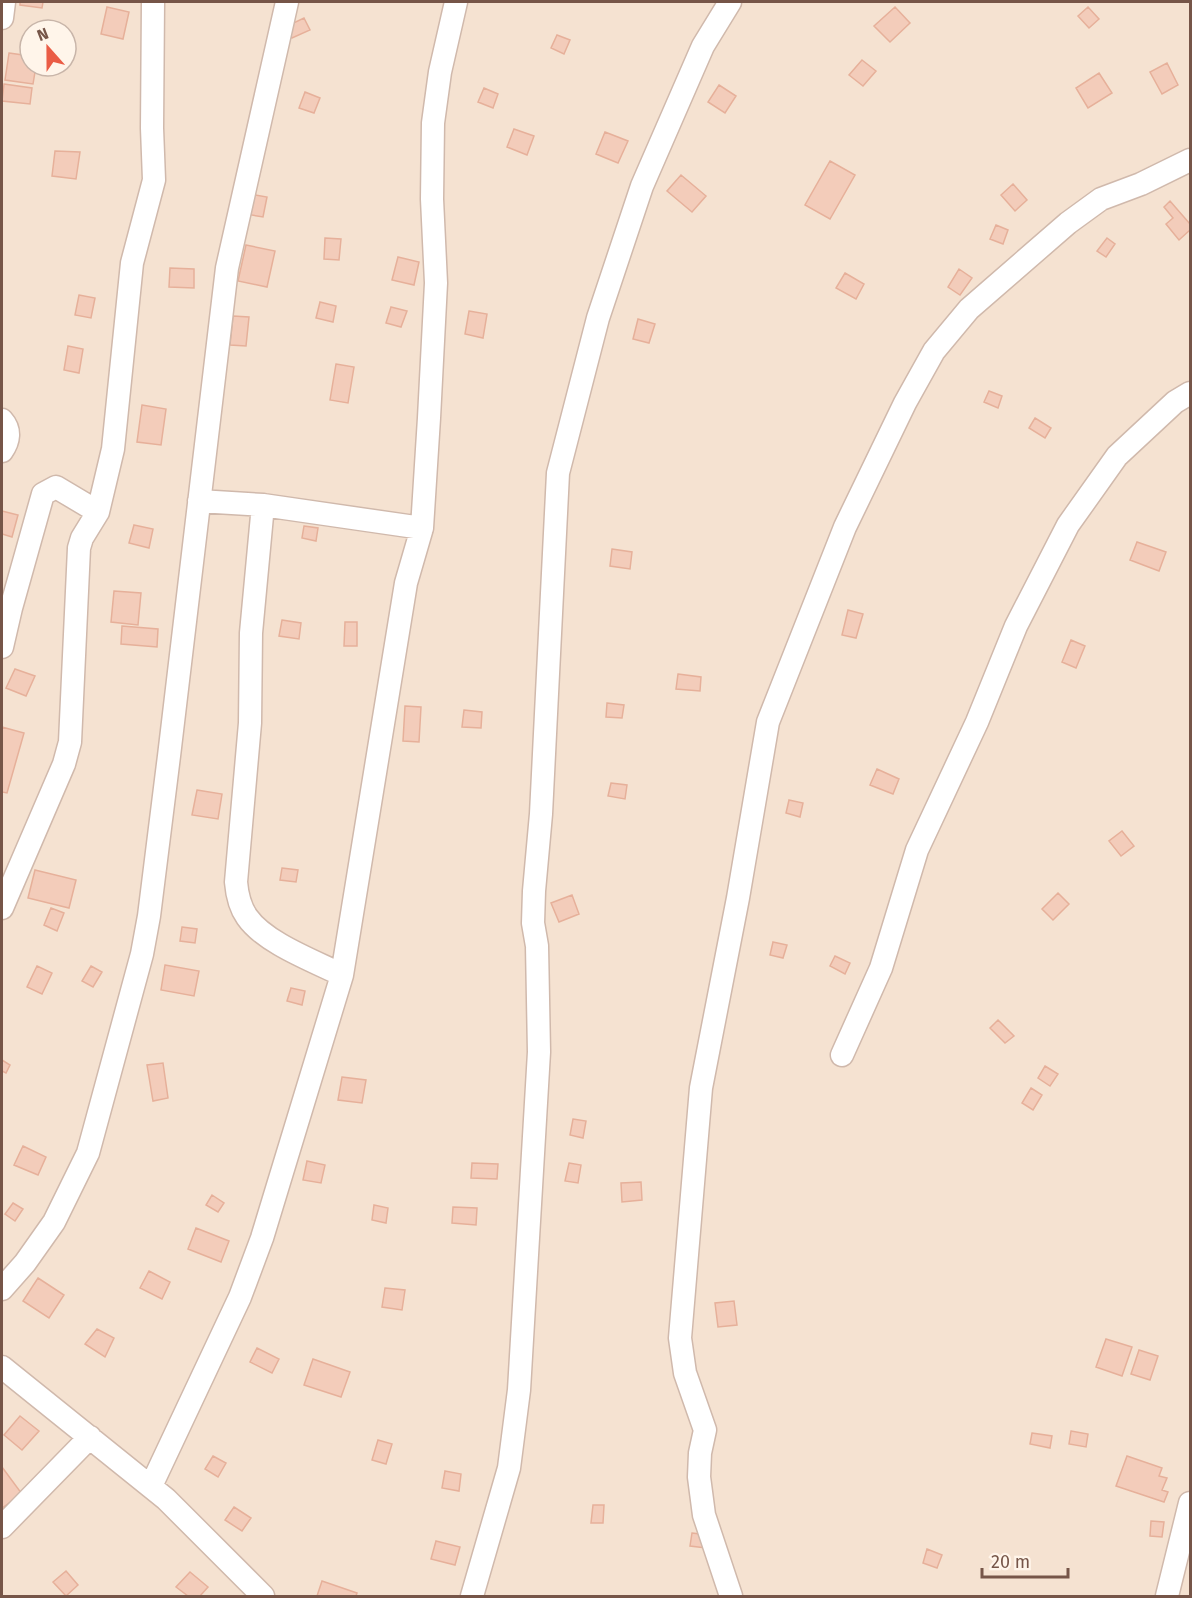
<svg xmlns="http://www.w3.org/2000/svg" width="1192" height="1598" viewBox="0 0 1192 1598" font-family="'Fira Sans',sans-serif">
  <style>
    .residential { fill: #f5e2d1; fill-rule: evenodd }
    .building { fill: #f3ccba; stroke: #e6b09a; stroke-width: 1.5 }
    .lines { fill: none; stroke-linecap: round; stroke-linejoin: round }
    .minor-casing { stroke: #d0b9ac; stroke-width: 25 }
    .minor { stroke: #fff; stroke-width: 22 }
  </style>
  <rect width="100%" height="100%" fill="#fdf1e3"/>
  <path class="residential" d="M2 2H1190V1596H2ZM30 30H66V66H30Z"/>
  <path class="building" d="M20 2H43L42 8 20 5Z
    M107 7 129 12 123 39 101 34Z
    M895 7 910 23 890 42 874 26Z
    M1088 7 1099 19 1089 28 1078 16Z
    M304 18 310 30 292 38 287 26Z
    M557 35 570 40 564 54 551 48Z
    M9 53 30 56V66H36L33 84 5 80Z
    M862 60 876 71 863 86 849 75Z
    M1167 63 1178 85 1162 94 1150 72Z
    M1099 73 1112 93 1088 108 1076 88Z
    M4 84 32 88 30 104 2 101Z
    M719 85 736 96 725 113 708 102Z
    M484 88 498 94 493 108 478 102Z
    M305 92 320 98 314 113 299 108Z
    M514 129 534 136 527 155 507 147Z
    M605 132 628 141 618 163 596 154Z
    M55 151 80 152 76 179 52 176Z
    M830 161 855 175 830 219 805 205Z
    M681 175 706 196 692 212 667 191Z
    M1013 184 1027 200 1015 211 1001 195Z
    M250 194 267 197 263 217 246 214Z
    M1170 201 1190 224V230L1179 240 1166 224 1173 218 1164 207Z
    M996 225 1008 230 1003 244 990 239Z
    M325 238 341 239 339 260 324 259Z
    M1107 238 1115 244 1106 257 1097 251Z
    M246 245 275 251 267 287 238 281Z
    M398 257 419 262 414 285 392 280Z
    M170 268 194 269V288L169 287Z
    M959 269 972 278 960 295 948 287Z
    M845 273 864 284 856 299 836 288Z
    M79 295 95 298 91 318 75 315Z
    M320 302 336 306 333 322 316 318Z
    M391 307 407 311 401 327 386 323Z
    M469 311 487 314 483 338 465 334Z
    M233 316 249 317 246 346 230 345Z
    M638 319 655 324 649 343 633 339Z
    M68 346 83 349 79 373 64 370Z
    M336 364 354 367 348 403 330 400Z
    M989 391 1002 396 998 408 984 402Z
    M142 405 166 409 161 445 137 442Z
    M1035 418 1051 428 1045 438 1029 428Z
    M2 511 18 515 12 537 2 534Z
    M134 525 153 529 149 548 129 543Z
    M304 526 318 528 316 541 302 538Z
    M1137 542 1166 552 1159 571 1130 560Z
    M612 549 632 552 630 569 610 566Z
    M114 591 141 593 138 625 111 622Z
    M848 610 863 614 856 638 842 635Z
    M282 620 301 623 299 639 279 636Z
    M345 622H357V646H344Z
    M122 626 158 629 157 647 121 644Z
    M1071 640 1085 646 1076 668 1062 662Z
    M15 669 35 676 26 696 6 688Z
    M678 674 701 677 700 691 676 689Z
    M607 703 624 705 622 718 606 717Z
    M405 706 421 707 419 742 403 741Z
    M464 710 482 712 481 728 462 727Z
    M2 727 24 733 7 793 2 792Z
    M877 769 899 779 893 794 870 785Z
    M611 783 627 785 625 799 608 796Z
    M197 790 222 794 218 819 192 815Z
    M789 800 803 803 800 817 786 813Z
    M1122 831 1134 846 1121 856 1109 841Z
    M282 868 298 870 296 882 280 880Z
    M35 870 76 880 69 908 28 898Z
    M1058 893 1069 904 1053 920 1042 909Z
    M572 895 579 914 559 922 551 903Z
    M51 908 64 913 57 931 44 925Z
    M182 927 197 929 195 943 180 941Z
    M773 942 787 945 783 958 770 955Z
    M835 956 850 963 845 974 830 966Z
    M165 965 199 971 194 996 161 990Z
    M37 966 52 973 42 994 27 987Z
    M91 966 102 972 93 987 82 981Z
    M291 988 305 991 302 1005 287 1001Z
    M998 1020 1014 1036 1005 1043 990 1028Z
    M2 1060 10 1065 6 1073 2 1071Z
    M163 1063 168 1098 153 1101 147 1065Z
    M1045 1066 1058 1074 1050 1086 1038 1078Z
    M342 1077 366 1080 362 1103 338 1100Z
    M1031 1088 1042 1095 1033 1110 1022 1103Z
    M573 1119 586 1121 583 1138 570 1135Z
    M23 1146 46 1157 38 1175 14 1165Z
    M307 1161 325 1165 321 1183 303 1180Z
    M472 1163 498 1164 497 1179 471 1178Z
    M569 1163 581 1165 578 1183 565 1181Z
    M641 1182 642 1200 622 1202 621 1183Z
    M212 1195 224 1203 218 1212 206 1205Z
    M13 1203 23 1209 15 1221 5 1214Z
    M374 1205 388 1208 386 1223 372 1220Z
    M453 1207 477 1208 476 1225 452 1223Z
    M196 1228 229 1241 221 1262 188 1249Z
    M149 1271 170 1282 162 1299 140 1288Z
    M38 1278 64 1295 49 1318 23 1301Z
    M385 1288 405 1290 402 1310 382 1307Z
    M734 1301 737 1325 718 1327 715 1303Z
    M97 1329 114 1338 105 1357 85 1344Z
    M1106 1339 1132 1347 1122 1376 1096 1367Z
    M257 1348 279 1359 272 1373 250 1362Z
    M1139 1350 1158 1356 1150 1380 1131 1374Z
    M313 1359 350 1372 341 1397 304 1385Z
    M20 1416 39 1431 22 1450 4 1435Z
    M1071 1431 1088 1434 1086 1447 1069 1444Z
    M1032 1433 1052 1436 1050 1448 1030 1444Z
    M378 1440 392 1444 386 1464 372 1460Z
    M213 1456 226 1463 218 1477 205 1469Z
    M1127 1456 1162 1468 1159 1476 1167 1478 1162 1490 1168 1492 1164 1502 1116 1486Z
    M2 1467 22 1494 2 1508Z
    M445 1471 461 1474 459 1491 442 1488Z
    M593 1505H604L603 1523H591Z
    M234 1507 251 1518 242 1531 225 1520Z
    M1151 1521 1164 1522 1162 1537 1150 1536Z
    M692 1533 708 1535 706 1548 690 1546Z
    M436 1541 460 1547 455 1565 431 1559Z
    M927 1549 942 1555 937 1568 923 1563Z
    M66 1571 78 1585 66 1596 53 1582Z
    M190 1572 208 1587 200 1596H188L176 1587Z
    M322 1581 357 1593 356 1596H317Z"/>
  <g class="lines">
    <g class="minor-casing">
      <path id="minor" d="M2 18 4 2
        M2 420C11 430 9 441 2 451
        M199 501 263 505 422 528
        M263 505 251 633 250 723 236 882C237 894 240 907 247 917 265 943 314 961 342 975
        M2 647 11 608 43 494 56 487 98 512
        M2 908 64 764 70 742 79 548 82 538 98 512 113 449 132 263 154 180 152 128 153 2
        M842 1055 881 968 917 850 977 722 1016 626 1068 525 1117 456 1175 402 1190 393
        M2 1289 25 1263 54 1222 88 1153 142 954 149 916 169 756 227 268 287 2
        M2 1367 166 1499 263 1596
        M151 1486 240 1297 262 1238 342 975 406 583 422 528 429 418 436 283 432 199 433 123 440 72 456 2
        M2 1527 90 1437
        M472 1596 509 1468 519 1390 539 1052 537 946 533 923 534 891 541 814 558 473 598 318 642 186 703 46 730 2
        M731 1596 704 1515 699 1477 700 1453 705 1430 685 1373 680 1338 701 1088 738 898 768 722 845 527 905 403 934 351 969 309 1068 223 1101 199 1141 184 1190 160
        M1167 1596 1190 1503"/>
    </g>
    <use href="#minor" class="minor"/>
  </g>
  <rect width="1192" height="1598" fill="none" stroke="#765548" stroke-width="6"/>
  <g transform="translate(48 48) rotate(339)"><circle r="28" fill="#fff5ea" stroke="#c8b5a9" stroke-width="1.5"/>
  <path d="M0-4.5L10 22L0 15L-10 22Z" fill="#ea5c45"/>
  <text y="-9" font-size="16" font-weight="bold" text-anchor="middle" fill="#765548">N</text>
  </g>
  <path d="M982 1568v9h86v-9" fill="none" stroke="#765548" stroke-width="3"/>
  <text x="991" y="1568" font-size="18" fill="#765548" stroke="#fff5ea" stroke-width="4.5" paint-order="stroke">20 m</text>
</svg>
